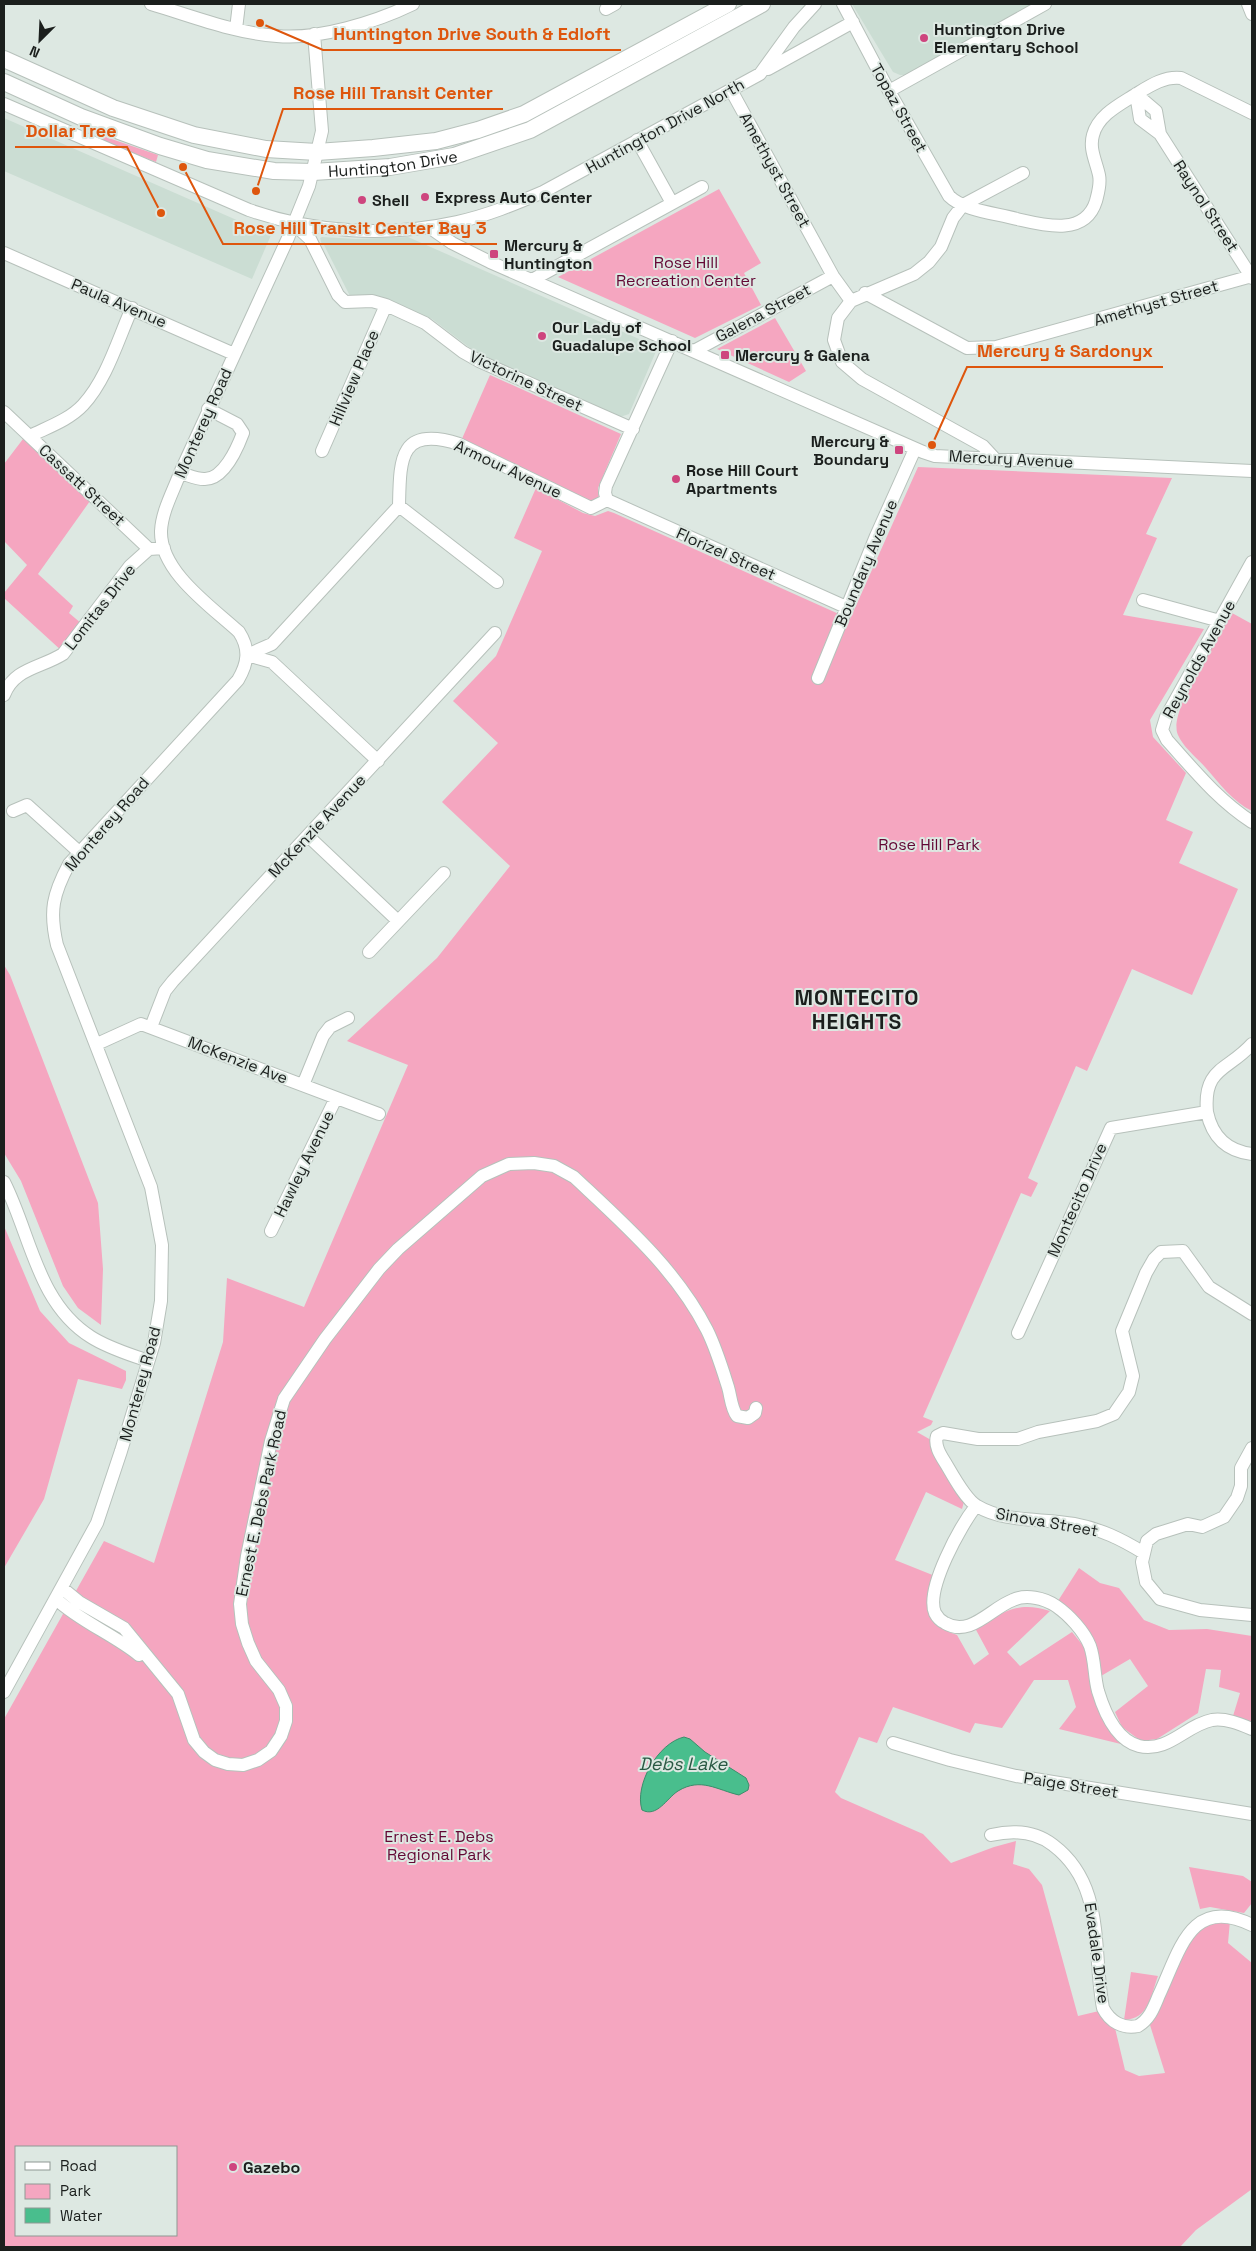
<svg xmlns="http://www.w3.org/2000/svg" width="1256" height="2251" viewBox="0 0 1256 2251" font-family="'Space Grotesk',sans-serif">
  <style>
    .built { fill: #cbddd3 }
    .green { fill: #f5a6c0; fill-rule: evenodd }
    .water { fill: #49be8d; stroke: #3b8e6b }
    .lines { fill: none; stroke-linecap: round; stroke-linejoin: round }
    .minor-casing { stroke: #b7c1bb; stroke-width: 14 }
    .major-casing { stroke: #b7c1bb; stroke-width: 18 }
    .minor { stroke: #fff; stroke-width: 12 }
    .major { stroke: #fff; stroke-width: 16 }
    .poi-dot { fill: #ce457e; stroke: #dde8e2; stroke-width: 2 }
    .labels { text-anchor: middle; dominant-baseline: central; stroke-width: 4; stroke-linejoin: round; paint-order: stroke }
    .poi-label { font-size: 16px; font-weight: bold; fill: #1b1f1d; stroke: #dde8e2; text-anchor: start }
    .street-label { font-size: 16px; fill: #1b1f1d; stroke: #dde8e2 }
    .park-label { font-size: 16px; fill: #630734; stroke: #dde8e2 }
    .water-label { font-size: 18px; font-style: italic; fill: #2a5944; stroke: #dde8e2 }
    .district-label { font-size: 21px; font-weight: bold; letter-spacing: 1px; fill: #1b1f1d; stroke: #dde8e2 }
    .leader { fill: none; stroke: #de560d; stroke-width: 2 }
    .callout-dot { fill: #de560d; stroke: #dde8e2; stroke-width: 2 }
    .callout-label { font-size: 18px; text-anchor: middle; font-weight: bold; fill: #de560d; stroke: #dde8e2; stroke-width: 4; stroke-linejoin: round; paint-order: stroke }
  </style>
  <rect width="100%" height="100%" fill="#dde8e2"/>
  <path class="built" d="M852 4H1036L908 75H900L893 72Z
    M4 118 271 235 252 279 4 171Z
    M322 237 356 239 408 237 655 346 657 349 629 414 620 417 478 354 432 319 382 297 374 295 350 296 324 245H322L320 238Z"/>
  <path class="green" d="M100 135 158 155 156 162 98 139Z
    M719 189 761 263 744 273 761 305 695 338 558 277Z
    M775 318 806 371 789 382 717 349Z
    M490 375 621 434 598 488 599 500 595 504 461 441Z
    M23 439 90 501 38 574 73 606 69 613 82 624 63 652 4 598V593L27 565 4 541V464Z
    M918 467 1172 478 1146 534 1157 538 1123 615 1204 629 1150 720 1153 737 1186 773 1166 820 1193 832 1179 863 1238 889 1192 995 1132 969 1087 1071 1076 1066 1028 1178 1038 1183 1031 1197 1021 1193 923 1417 933 1421 931 1425 917 1432 931 1440 965 1498 962 1509 926 1492 895 1560 935 1576 933 1619 949 1632 957 1635 974 1665 989 1654 975 1628C1003 1613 1017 1600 1050 1611L1007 1652 1020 1666 1072 1632 1085 1648 1125 1745 1059 1729 1076 1707 1068 1680H1034L1002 1728 975 1723 970 1733 893 1707 877 1743 859 1737 835 1792 841 1798 923 1834 951 1863 994 1847 1016 1841 1013 1864 1029 1869 1042 1885 1078 2016 1099 2011 1115 2028 1125 2070 1139 2076 1165 2073 1150 2025 1158 2003 1198 1926 1230 1921 1228 1943 1252 1963V2189L1196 2230 1180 2247H4V1719L104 1541 154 1563 223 1342 227 1278 304 1307 408 1065 347 1041 437 958 510 866 442 802 498 743 453 701 496 656 542 551 514 538 536 488 583 513 595 516 608 511 614 513 850 619ZM16 2147H176V2235H16Z
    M1232 613 1252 624V811C1233 802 1219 783 1205 767 1197 758 1183 747 1178 735 1167 712 1220 636 1232 613Z
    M4 965 10 975 98 1203 103 1269 101 1325 78 1308 63 1286 21 1181 4 1153Z
    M4 1226 40 1311 69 1343 126 1371V1380L122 1389 78 1379 44 1499 4 1568Z
    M1079 1568 1100 1583 1119 1588 1144 1620 1169 1630 1207 1629 1252 1636V1722L1233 1716 1240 1693 1219 1687 1221 1670 1206 1669 1198 1713 1157 1739 1141 1741 1122 1727 1115 1712 1148 1686 1130 1659 1101 1676 1098 1654 1056 1604Z
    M1189 1867 1243 1876 1252 1882V1903L1244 1913 1210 1907 1200 1909Z
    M1131 1972 1158 1976C1151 1995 1149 2019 1124 2020Z"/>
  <path class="water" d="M684 1737 690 1739 705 1752 746 1778 749 1785 748 1790 739 1795C717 1790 701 1777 678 1791 667 1798 657 1818 642 1810 634 1785 658 1743 684 1737Z"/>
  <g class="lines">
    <g class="minor-casing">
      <path id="minor" d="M151 4C192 16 234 33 277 36 318 40 376 22 413 4
        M843 4 889 91 949 196C964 211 996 213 1017 219 1043 225 1085 237 1096 201 1098 193 1101 184 1099 175 1096 161 1089 149 1093 135 1098 116 1117 106 1133 96 1148 87 1163 76 1181 78L1252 113
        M1248 4 1252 14
        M606 9 615 4
        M236 29 239 4
        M768 69 853 22
        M731 90 833 276 851 301
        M889 91 1045 4
        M1136 94 1156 111 1160 134 1252 278
        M1136 94 1140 119 1160 134
        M4 104 249 210C314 233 389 237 457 222 486 216 515 204 543 192L760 74 794 27 815 4
        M637 140 672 203
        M294 224 310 239 338 295 345 302 372 301 386 305 425 323 463 352 479 361 633 429
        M429 227 452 243 490 262 923 452 935 456 1252 471
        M4 253 234 354
        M532 280 702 187
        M865 293 967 348 996 347 1252 276
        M694 351 833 276
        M4 412 149 549 164 548
        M30 436C48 427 69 420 83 405 107 379 118 339 132 308
        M322 451 386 305
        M995 459 983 446 862 379 842 362 834 340 838 318 851 301 914 274 929 262 941 247 953 218 963 205 1023 173
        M180 473C188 475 196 479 204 479 223 480 237 449 243 433L237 424 208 409
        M607 500 846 607
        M607 500 605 493 606 486 672 341
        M399 506 497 582
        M1252 562 1166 717 1162 730 1167 740C1194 770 1218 800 1252 822
        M1143 600 1220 621
        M247 655 272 644 399 506C400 459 399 425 459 444L591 508 607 500
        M247 655 272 662 378 761
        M818 678 876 536 915 449
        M4 695C14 668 41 668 63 654L130 566 149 549
        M13 811 27 805 79 852
        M308 836 398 921
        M369 952 444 873
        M151 1027 165 991 173 981 495 633
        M97 1044 141 1024 379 1114
        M303 1085 323 1036 330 1027 348 1018
        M1207 1112C1212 1136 1226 1151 1252 1154
        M4 1182C31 1235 37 1303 91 1337 108 1348 129 1354 148 1361
        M271 1231 336 1098
        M1018 1333 1111 1128 1207 1112C1203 1067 1228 1071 1252 1044
        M1252 1448 1241 1468V1486L1237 1498 1224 1517 1202 1527 1188 1524 1156 1534 1147 1541 1142 1562 1146 1582 1160 1599 1200 1610 1252 1615
        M976 1506C961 1525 925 1589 935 1613 937 1617 941 1621 945 1623 970 1638 991 1608 1013 1600 1026 1594 1044 1598 1056 1606 1069 1615 1084 1631 1090 1646 1095 1660 1094 1676 1098 1691 1104 1711 1116 1740 1139 1746 1168 1753 1186 1725 1212 1720 1226 1718 1240 1724 1252 1729
        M1144 1553C1121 1539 1101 1529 1074 1524 1043 1518 1005 1523 977 1506 966 1500 953 1476 946 1464 941 1456 934 1446 937 1436L943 1433 978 1439H1018L1038 1432 1097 1421 1114 1414 1129 1392 1133 1376 1122 1331 1146 1273 1154 1259 1161 1252 1183 1251 1209 1287 1252 1314
        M62 1588 79 1602 124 1628 178 1694 194 1740 204 1752 215 1760 228 1764 243 1765 258 1760 271 1751 281 1736 286 1721V1706L279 1690 256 1661 248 1643 242 1624 240 1604 247 1556 271 1441 284 1399 325 1339 379 1269 398 1249 482 1176 509 1164 534 1163 554 1166 574 1177C623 1223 676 1269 707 1330 716 1348 722 1368 728 1387 731 1397 731 1408 737 1416L748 1418 755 1413 756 1408
        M56 1599C81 1622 113 1634 139 1655
        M4 1692 97 1523 121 1451 154 1343 161 1301 162 1245 151 1187 57 945C49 911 53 894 69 864L238 680C248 663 250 649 239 632 212 607 160 572 161 531 162 511 173 492 180 473L288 238 309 186 322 131 314 34
        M893 1743 950 1760 1016 1776 1252 1814
        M991 1835C1013 1830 1035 1831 1053 1845 1106 1885 1092 1950 1103 2008 1110 2022 1123 2029 1138 2026 1150 2019 1154 2007 1159 1995 1180 1950 1191 1895 1252 1925"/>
    </g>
    <g class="major-casing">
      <g id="major">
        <path d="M4 59 113 108 194 135 266 149 317 152 373 148 436 141 478 130 524 114 728 4"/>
        <path id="s1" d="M4 82 81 117 160 146 207 160 274 171 313 172 390 167 454 156 530 130 762 4"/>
      </g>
    </g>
    <use href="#minor" class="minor"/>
    <use href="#major" class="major"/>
  </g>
  <g class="poi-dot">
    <circle cx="924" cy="38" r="5"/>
    <circle cx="425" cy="197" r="5"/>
    <circle cx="362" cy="200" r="5"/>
    <rect x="489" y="249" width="10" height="10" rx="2.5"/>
    <circle cx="542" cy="336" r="5"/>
    <rect x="720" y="350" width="10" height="10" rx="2.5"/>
    <rect x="894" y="445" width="10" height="10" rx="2.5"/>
    <circle cx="676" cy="479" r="5"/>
    <circle cx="233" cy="2167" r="5"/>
  </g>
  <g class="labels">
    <g class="poi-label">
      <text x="934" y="29">Huntington Drive<tspan x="934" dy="18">Elementary School</tspan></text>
      <text x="435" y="197">Express Auto Center</text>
      <text x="372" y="200">Shell</text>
      <text x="504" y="245">Mercury &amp;<tspan x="504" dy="18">Huntington</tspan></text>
      <text x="552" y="327">Our Lady of<tspan x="552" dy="18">Guadalupe School</tspan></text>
      <text x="735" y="355">Mercury &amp; Galena</text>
      <text x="889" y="441" text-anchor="end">Mercury &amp;<tspan x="889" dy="18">Boundary</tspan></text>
      <text x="686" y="470">Rose Hill Court<tspan x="686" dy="18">Apartments</tspan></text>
      <text x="243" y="2167">Gazebo</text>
    </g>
    <g class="street-label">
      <text transform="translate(899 108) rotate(61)">Topaz Street</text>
      <text transform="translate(665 126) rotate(-29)">Huntington Drive North</text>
      <text stroke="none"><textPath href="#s1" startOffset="405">Huntington Drive</textPath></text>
      <text transform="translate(775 170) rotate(61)">Amethyst Street</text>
      <text transform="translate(1206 206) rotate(57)">Raynol Street</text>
      <text transform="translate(119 303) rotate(23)">Paula Avenue</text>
      <text transform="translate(1156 303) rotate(-16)">Amethyst Street</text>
      <text transform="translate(763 313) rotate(-28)">Galena Street</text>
      <text transform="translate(354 378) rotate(-67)">Hillview Place</text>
      <text transform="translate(526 381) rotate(25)">Victorine Street</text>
      <text transform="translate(203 423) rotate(-66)">Monterey Road</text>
      <text transform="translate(1011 459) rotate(3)">Mercury Avenue</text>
      <text transform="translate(508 469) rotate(25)">Armour Avenue</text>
      <text transform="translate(82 485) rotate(43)">Cassatt Street</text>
      <text transform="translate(726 554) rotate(24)">Florizel Street</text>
      <text transform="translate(866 563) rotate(-67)">Boundary Avenue</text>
      <text transform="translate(100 607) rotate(-52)">Lomitas Drive</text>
      <text transform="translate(1199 659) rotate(-61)">Reynolds Avenue</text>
      <text transform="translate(107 824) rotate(-49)">Monterey Road</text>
      <text transform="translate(317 826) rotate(-47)">McKenzie Avenue</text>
      <text transform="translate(238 1060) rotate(21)">McKenzie Ave</text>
      <text transform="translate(304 1164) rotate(-64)">Hawley Avenue</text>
      <text transform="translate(1077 1200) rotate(-66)">Montecito Drive</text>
      <text transform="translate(140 1384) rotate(-75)">Monterey Road</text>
      <text transform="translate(261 1503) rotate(-78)">Ernest E. Debs Park Road</text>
      <text transform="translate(1047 1522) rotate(10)">Sinova Street</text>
      <text transform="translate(1071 1785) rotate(9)">Paige Street</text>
      <text transform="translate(1097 1953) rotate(82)">Evadale Drive</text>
    </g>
    <g class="park-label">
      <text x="686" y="262">Rose Hill<tspan x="686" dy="18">Recreation Center</tspan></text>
      <text x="929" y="844">Rose Hill Park</text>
      <text x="439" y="1836">Ernest E. Debs<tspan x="439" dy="18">Regional Park</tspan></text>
    </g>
    <g class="water-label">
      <text x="683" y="1763">Debs Lake</text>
    </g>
    <g class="district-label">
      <text x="857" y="997">MONTECITO<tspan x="857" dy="24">HEIGHTS</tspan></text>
    </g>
  </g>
  <path class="leader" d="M260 23L323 50H621M256 191L283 109H503M161 213L127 147H15M183 167L223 244H497M932 445L967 367H1163"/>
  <g class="callout-dot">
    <circle cx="260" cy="23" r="5"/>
    <circle cx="256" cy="191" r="5"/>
    <circle cx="161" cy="213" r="5"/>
    <circle cx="183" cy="167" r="5"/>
    <circle cx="932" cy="445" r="5"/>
  </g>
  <g class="callout-label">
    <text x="472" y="40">Huntington Drive South &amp; Edloft</text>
    <text x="393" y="99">Rose Hill Transit Center</text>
    <text x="71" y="137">Dollar Tree</text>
    <text x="360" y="234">Rose Hill Transit Center Bay 3</text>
    <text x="1065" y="357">Mercury &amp; Sardonyx</text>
  </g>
  <rect width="1256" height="2251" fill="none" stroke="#1b1f1d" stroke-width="10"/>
  <rect x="15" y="2146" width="162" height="90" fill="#dde8e2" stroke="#8f9893"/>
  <rect x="25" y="2162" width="25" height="8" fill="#ffffff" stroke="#8f9893"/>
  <text x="60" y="2171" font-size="15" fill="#1b1f1d">Road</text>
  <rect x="25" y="2184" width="25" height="15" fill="#f5a6c0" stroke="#8f9893"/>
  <text x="60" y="2196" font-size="15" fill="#1b1f1d">Park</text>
  <rect x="25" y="2208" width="25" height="15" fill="#49be8d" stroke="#8f9893"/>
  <text x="60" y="2221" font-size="15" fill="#1b1f1d">Water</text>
  <g transform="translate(40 40) rotate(204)" stroke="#dde8e2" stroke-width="4" paint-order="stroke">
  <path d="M0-4L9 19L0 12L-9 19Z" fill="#1b1f1d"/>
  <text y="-8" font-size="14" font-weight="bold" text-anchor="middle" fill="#1b1f1d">N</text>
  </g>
</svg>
